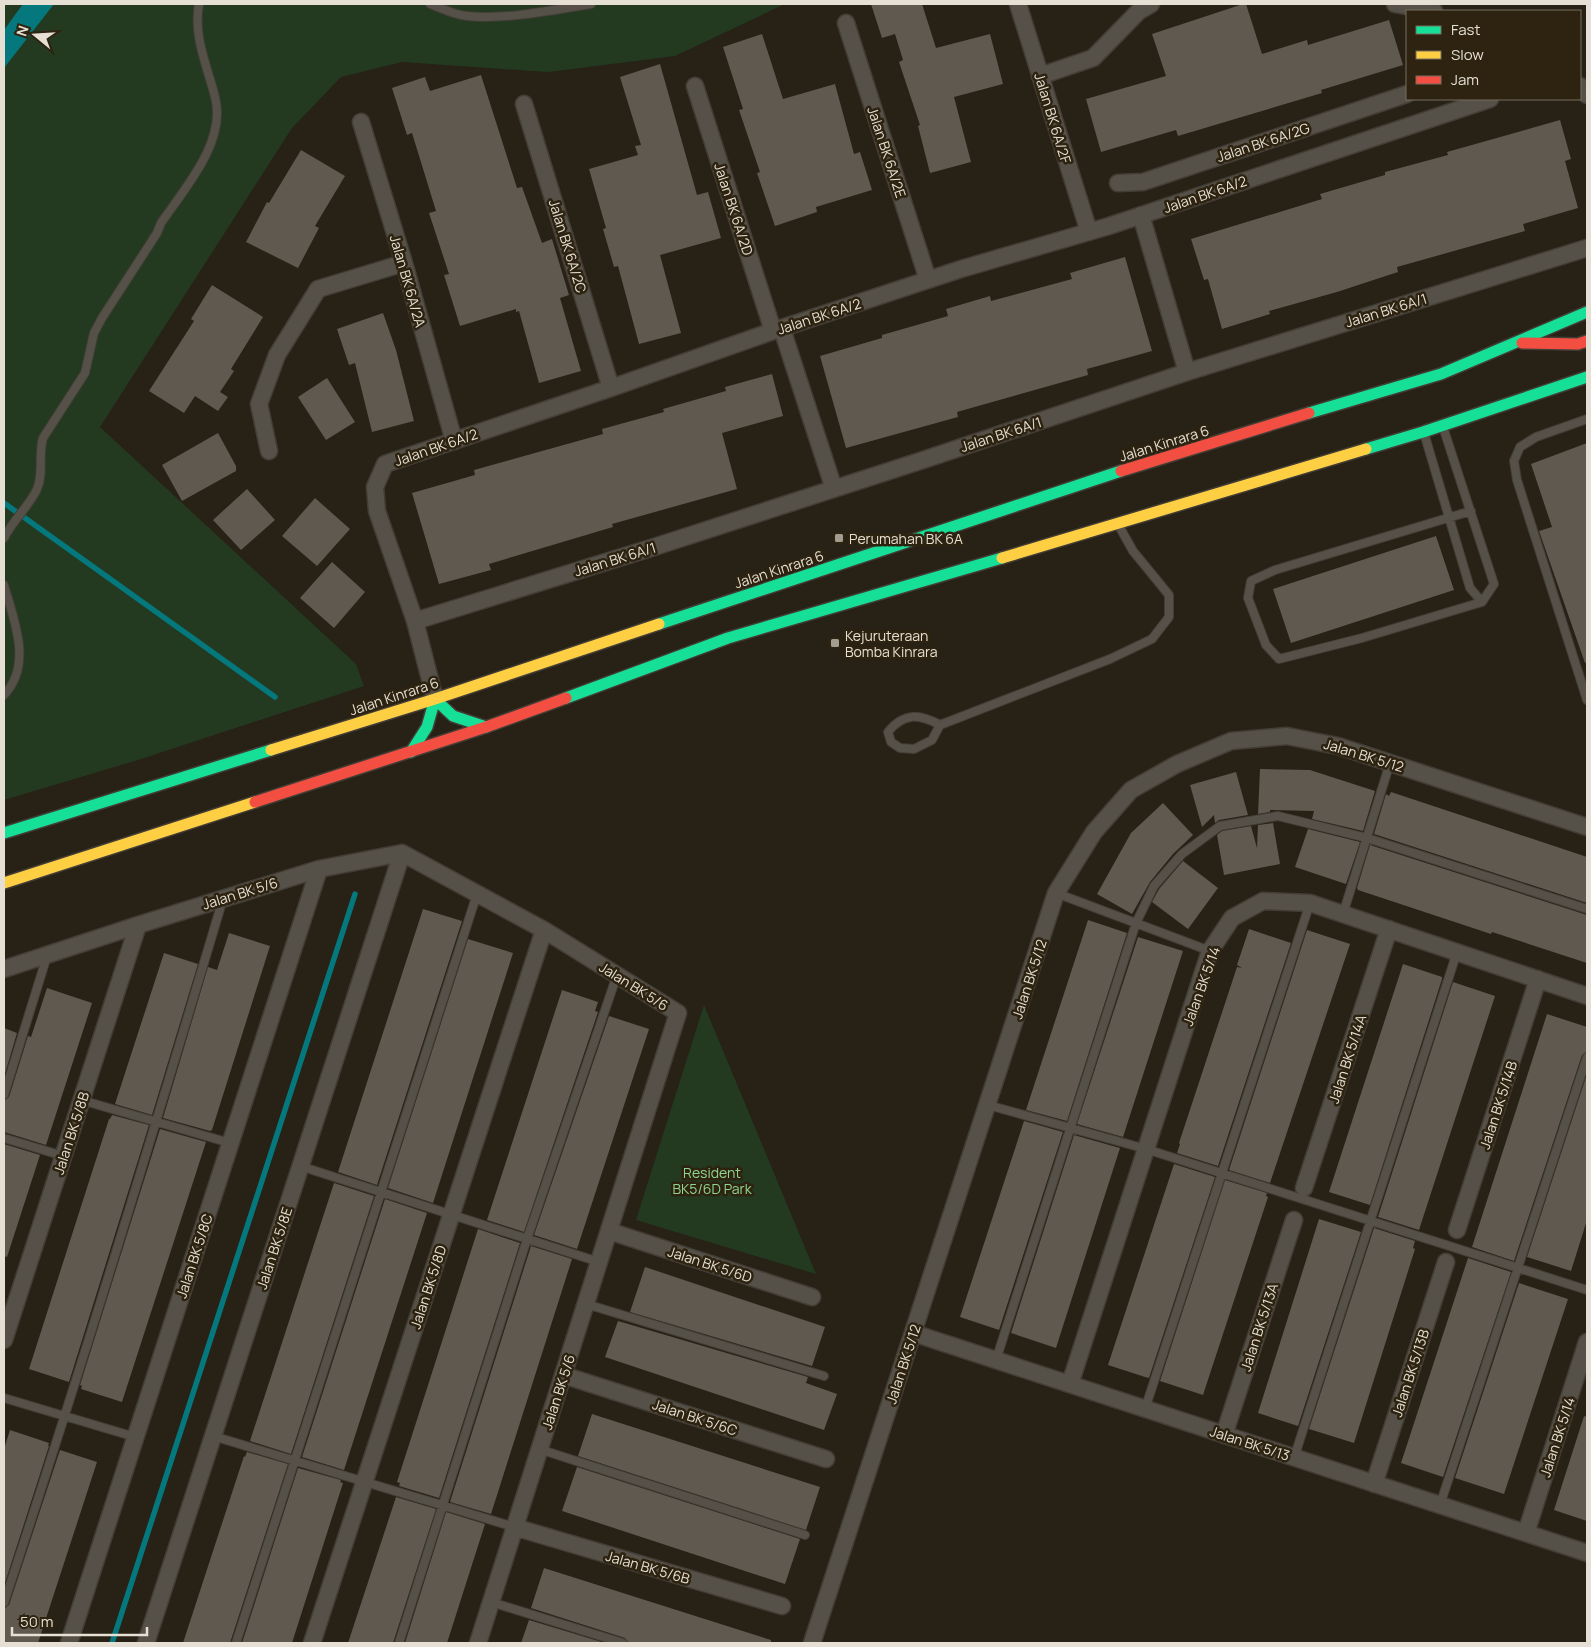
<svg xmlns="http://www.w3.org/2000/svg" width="1591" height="1647" viewBox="0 0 1591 1647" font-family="Manrope,sans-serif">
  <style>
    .green { fill: #233a21 }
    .water { fill: #04787c }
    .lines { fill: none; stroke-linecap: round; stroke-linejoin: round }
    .stream { stroke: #04787c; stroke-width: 5.5 }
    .building { fill: #5f5950 }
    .lane-casing { stroke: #423d35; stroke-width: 10 }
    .street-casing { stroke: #423d35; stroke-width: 19 }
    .fast-casing { stroke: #423d35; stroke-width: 14 }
    .slow-casing { stroke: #423d35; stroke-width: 14 }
    .jam-casing { stroke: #423d35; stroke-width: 14 }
    .lane { stroke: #565148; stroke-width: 8 }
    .street { stroke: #565148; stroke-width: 16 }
    .fast { stroke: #16e098; stroke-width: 11 }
    .slow { stroke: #ffcf43; stroke-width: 11 }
    .jam { stroke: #f24e42; stroke-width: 11 }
    .poi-dot { fill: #a39c91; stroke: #2d2310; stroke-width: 2 }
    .labels { text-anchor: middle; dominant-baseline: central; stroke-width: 5; stroke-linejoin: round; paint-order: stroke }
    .street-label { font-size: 14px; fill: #e6dfd3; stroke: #2d2310 }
    .poi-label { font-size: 14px; fill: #e6dfd3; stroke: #2d2310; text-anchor: start }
    .park-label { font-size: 14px; fill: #8dd68e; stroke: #2d2310 }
  </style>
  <rect width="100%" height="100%" fill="#272116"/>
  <path class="green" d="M4 4H785L675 56 548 72 402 62 341 77 292 128 100 427 356 664 364 686 138 760 4 800Z
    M704 1005 816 1274 636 1220Z"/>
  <path class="water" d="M23 4H54L4 68V30Z"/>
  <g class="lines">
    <path class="stream" d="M4 503 275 697
      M112 1643 355 894"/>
  </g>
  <path class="building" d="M871 4H922L936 48 990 34 1003 84 954 97 971 162 930 173 918 126 920 125 899 62 903 60 895 34 882 38Z
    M1243 4H1246L1262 54 1307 40 1308 45 1389 20 1403 65 1321 90 1322 93 1178 136 1176 130 1101 152 1086 99 1166 76 1152 34Z
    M762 34 783 99 835 84 854 154 860 152 872 190 816 207 817 212 775 226 757 173 760 172 739 110 743 109 723 47Z
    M660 64 697 195 708 192 721 238 660 255 681 333 639 344 618 266 614 267 603 229 606 228 589 169 638 155 635 146 641 145 620 77Z
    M481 75 517 188 522 187 542 243 552 239 569 295 560 298 581 371 539 383 519 311 516 312V309L460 326 444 275 449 274 429 213 436 211 412 133 407 135 392 88 425 77 430 91Z
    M1560 120 1571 159 1565 161 1578 208 1523 224 1525 231 1397 267 1398 272 1337 292 1269 311 1270 314 1222 329 1208 279 1204 280 1191 239 1322 199 1320 194 1385 175V172L1448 155 1447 152Z
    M301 150 345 176 315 226 319 228 298 268 246 242 267 202 269 203Z
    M1125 257 1152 351 1087 369 1088 375 957 412 958 417 846 448 820 356 882 338V335L948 316 946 309 990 296 991 301 1072 279 1070 273Z
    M212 285 263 317 231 369 234 371 220 392 228 397 218 411 195 396 184 413 149 391 194 321 191 319Z
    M383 313 396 350 414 421 372 432 355 363 349 365 337 329Z
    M772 374 783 416 722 433 737 489 612 524 613 527 489 564 491 570 439 584 412 493 475 475 474 470 603 434 602 429 664 412 663 409 726 391 725 387Z
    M327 378 355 422 326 440 298 397Z
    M218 433 236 466V471L182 501 162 465Z
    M1587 443V662L1585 663 1539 531 1552 527 1531 464Z
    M247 489 275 520 241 550 213 520Z
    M315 498 350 529 317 566 282 536Z
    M1436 536 1454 590 1291 643 1273 589Z
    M332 562 365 592 334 628 300 598Z
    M1260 769 1310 770 1375 791 1363 831 1312 819 1314 811 1270 810V812L1258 814Z
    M1236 772 1248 815 1219 820 1215 823 1214 815 1202 827 1190 785Z
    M1391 792 1587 857V903L1374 834 1386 794 1389 796Z
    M1163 803 1193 835 1173 854 1150 882 1132 914 1097 894 1131 833Z
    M1273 823 1280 864 1224 875 1217 835 1222 831 1251 826 1257 848 1258 825Z
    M1308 829 1360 842 1346 884 1295 867Z
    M1370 845 1587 915V963L1492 932 1491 934 1358 890 1357 888Z
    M1183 861 1218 888 1188 929 1152 902 1159 889Z
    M423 909 462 921 377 1185 338 1172Z
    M1088 920 1127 933 1067 1121 1026 1110Z
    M1249 929 1291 943 1218 1166 1177 1153 1180 1144 1179 1143 1237 967 1242 968 1237 965Z
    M1307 930 1350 944 1270 1183 1229 1170Z
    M229 933 270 946 212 1130 210 1131 163 1118 208 967 217 970Z
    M1138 937 1183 951 1123 1137 1077 1124Z
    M468 939 513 953 433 1203 388 1188Z
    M164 953 198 964 152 1115 115 1104Z
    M1403 964 1442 977V979L1370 1205 1329 1192Z
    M1453 982 1495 996 1419 1230 1378 1217Z
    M47 988 92 1003 46 1145 4 1132V1100L9 1097 28 1036 31 1037Z
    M562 990 598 1002 595 1011 598 1012 524 1232 487 1220Z
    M1547 1014 1587 1027V1052L1582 1055 1514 1261 1472 1247Z
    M609 1016 649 1029 577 1249 534 1235Z
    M4 1028 17 1033 4 1077Z
    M1587 1074V1220L1571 1271 1527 1257Z
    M112 1115 149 1125 69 1382 29 1369 109 1119H110Z
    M1024 1121 1063 1132 999 1330 960 1317Z
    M160 1129 206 1142 122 1402 81 1389 82 1386 80 1385Z
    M1074 1135 1120 1148 1056 1348 1011 1333Z
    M4 1144 40 1155 7 1257 4 1256Z
    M1174 1164 1215 1177 1149 1378 1145 1377 1108 1365Z
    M1225 1180 1267 1193 1266 1196 1268 1197 1203 1395 1160 1381Z
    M334 1183 374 1196 291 1454 250 1441Z
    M385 1199 427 1213 344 1470 302 1457Z
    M1319 1219 1361 1232 1298 1426 1258 1413Z
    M1374 1228 1415 1241 1413 1248 1415 1249 1354 1443 1309 1429Z
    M478 1229 520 1243 439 1498 399 1486 400 1483 397 1482Z
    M531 1246 572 1259 491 1514 450 1502Z
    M1468 1258 1511 1272 1443 1477 1401 1463Z
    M645 1267 825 1327 812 1366 630 1312Z
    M1519 1283 1568 1299 1504 1494 1455 1478Z
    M618 1321 808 1377 806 1383 837 1394 824 1430 605 1357Z
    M592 1414 820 1487 806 1530 578 1456Z
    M1584 1416 1587 1417V1521L1554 1510Z
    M10 1430 49 1443 48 1446H49L4 1586V1449Z
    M60 1450 97 1462 38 1643H4V1608L9 1605Z
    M247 1452 288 1464 230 1643H183L244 1456 245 1457Z
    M577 1467 800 1539 785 1584 562 1511Z
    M298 1468 341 1480 340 1482 343 1483 292 1643H242Z
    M396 1497 436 1509 393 1643H348Z
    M446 1512 485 1524 447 1643H405Z
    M544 1568 771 1640V1643H628L625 1638 531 1608Z
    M529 1620 605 1643H521Z"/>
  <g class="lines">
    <g class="lane-casing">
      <path id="lane" d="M430 4C441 8 454 15 467 16 506 20 552 10 591 4
        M1587 419 1536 437 1520 447 1514 461 1517 480 1587 700
        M1443 427 1494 584 1482 602 1362 638 1279 659 1266 645 1248 598 1251 581 1275 570 1471 511
        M1424 433 1470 588 1482 602
        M4 538C13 520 30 505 37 489 44 474 38 454 43 438L85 373 94 333 102 318 157 233 161 223C185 188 227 141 215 97 207 65 193 37 199 4
        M4 585C14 621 33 664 4 695
        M940 725C920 714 904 712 888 732L891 742 900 748 914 749 932 740 940 725 1110 659 1152 639 1169 617V595L1133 551 1119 526
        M1056 893 1210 951
        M1343 914 1390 763
        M4 1095 47 956
        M81 1100 230 1143
        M988 1105 1146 1149 1587 1290
        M4 1138 63 1156
        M300 1166 599 1262
        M586 1304 824 1376
        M996 1360 1136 923 1154 886 1182 854 1220 826 1278 816 1367 838 1587 909
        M4 1398 135 1437
        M1145 1409 1310 903
        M213 1436 514 1527
        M539 1449 805 1535
        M1294 1458 1457 952
        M1440 1505 1587 1057
        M491 1602 623 1643
        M4 1603C81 1370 153 1134 223 899
        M236 1643 477 894
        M399 1643 527 1239 617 975"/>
    </g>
    <g class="street-casing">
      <path id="street" d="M1018 4 1089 232
        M1395 4 1434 11
        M846 23 928 280
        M1040 76 1093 58 1139 11 1151 4
        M695 86 773 331
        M1580 86 1587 95
        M524 104 611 388
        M361 122 404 263 454 441
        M1118 183 1143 182 1407 94
        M1141 215 1187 372
        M782 329 834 489
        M269 451 259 404 277 355 318 289 404 263
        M415 621 651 548 920 461 1187 372 1587 248
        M435 699 415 621 377 511 375 487 385 464 611 388 773 331 961 269 1109 226 1490 99
        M4 969 138 925 319 869 402 853 544 930 678 1013 478 1643
        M1304 1188 1389 929
        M1457 1230 1538 979
        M609 1231 812 1297
        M913 1333 1587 1553
        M4 1340 138 925
        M563 1375 826 1459
        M1070 1384 1210 951 1232 918 1263 901 1310 903 1587 996
        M1224 1435 1294 1220
        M1374 1484 1446 1262
        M514 1527 782 1606
        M1526 1533 1587 1342
        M69 1643 319 869
        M146 1643 402 853
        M312 1643 544 930
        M812 1643 1056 893 1094 832 1131 790 1177 764 1231 741 1287 736 1338 746 1587 827"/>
    </g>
    <g class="fast-casing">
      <path id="fast" d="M1309 413 1441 374 1587 312
        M1366 449 1423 432 1587 377
        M659 624 1121 471
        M566 698 728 638 1002 558
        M411 752 427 727 435 699 453 716 486 727
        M4 833 271 750"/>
    </g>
    <g class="slow-casing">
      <path id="slow" d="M1002 558 1366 449
        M271 750 435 699 659 624
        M4 883 255 802"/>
    </g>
    <g class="jam-casing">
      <path id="jam" d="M1522 343 1578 344 1587 341
        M1121 471 1309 413
        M255 802 486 727 566 698"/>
    </g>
    <use href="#lane" class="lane"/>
    <use href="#street" class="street"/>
    <use href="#fast" class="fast"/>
    <use href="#slow" class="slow"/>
    <use href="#jam" class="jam"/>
  </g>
  <g class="poi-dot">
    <rect x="834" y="533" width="10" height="10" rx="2.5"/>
    <rect x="830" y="638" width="10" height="10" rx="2.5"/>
  </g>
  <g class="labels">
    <g class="street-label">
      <text transform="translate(1053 118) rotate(73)">Jalan BK 6A/2F</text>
      <text transform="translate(1263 142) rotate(-18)">Jalan BK 6A/2G</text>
      <text transform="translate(887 152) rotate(72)">Jalan BK 6A/2E</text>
      <text transform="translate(1205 194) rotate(-19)">Jalan BK 6A/2</text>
      <text transform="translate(734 209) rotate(72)">Jalan BK 6A/2D</text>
      <text transform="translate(568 246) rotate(73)">Jalan BK 6A/2C</text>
      <text transform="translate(408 281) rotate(74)">Jalan BK 6A/2A</text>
      <text transform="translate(1386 310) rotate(-17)">Jalan BK 6A/1</text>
      <text transform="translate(819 316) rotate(-18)">Jalan BK 6A/2</text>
      <text transform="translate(1001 434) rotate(-18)">Jalan BK 6A/1</text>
      <text transform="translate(1164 443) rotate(-17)">Jalan Kinrara 6</text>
      <text transform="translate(436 447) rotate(-19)">Jalan BK 6A/2</text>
      <text transform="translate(615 559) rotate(-17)">Jalan BK 6A/1</text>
      <text transform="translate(779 569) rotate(-18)">Jalan Kinrara 6</text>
      <text transform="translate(394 696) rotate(-18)">Jalan Kinrara 6</text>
      <text transform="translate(1364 755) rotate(17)">Jalan BK 5/12</text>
      <text transform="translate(240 893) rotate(-17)">Jalan BK 5/6</text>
      <text transform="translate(1029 979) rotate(-72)">Jalan BK 5/12</text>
      <text transform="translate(634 986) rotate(32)">Jalan BK 5/6</text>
      <text transform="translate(1201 986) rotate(-70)">Jalan BK 5/14</text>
      <text transform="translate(1347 1059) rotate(-72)">Jalan BK 5/14A</text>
      <text transform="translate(1498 1105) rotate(-72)">Jalan BK 5/14B</text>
      <text transform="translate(71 1133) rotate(-72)">Jalan BK 5/8B</text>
      <text transform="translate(274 1248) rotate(-72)">Jalan BK 5/8E</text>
      <text transform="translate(194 1256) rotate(-72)">Jalan BK 5/8C</text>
      <text transform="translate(710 1264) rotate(18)">Jalan BK 5/6D</text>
      <text transform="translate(428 1287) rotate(-72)">Jalan BK 5/8D</text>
      <text transform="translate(1259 1327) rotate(-72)">Jalan BK 5/13A</text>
      <text transform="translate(903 1364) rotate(-72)">Jalan BK 5/12</text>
      <text transform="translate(1410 1373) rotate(-72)">Jalan BK 5/13B</text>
      <text transform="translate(558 1392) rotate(-72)">Jalan BK 5/6</text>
      <text transform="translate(695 1417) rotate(18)">Jalan BK 5/6C</text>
      <text transform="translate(1557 1437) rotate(-72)">Jalan BK 5/14</text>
      <text transform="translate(1250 1443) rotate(18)">Jalan BK 5/13</text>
      <text transform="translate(648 1567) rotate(16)">Jalan BK 5/6B</text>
    </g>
    <g class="poi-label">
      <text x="849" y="538">Perumahan BK 6A</text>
      <text x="845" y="635">Kejuruteraan<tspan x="845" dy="16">Bomba Kinrara</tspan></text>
    </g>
    <g class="park-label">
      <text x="712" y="1172">Resident<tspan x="712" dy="16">BK5/6D Park</tspan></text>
    </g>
  </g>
  <rect width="1591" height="1647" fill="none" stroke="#e6dfd3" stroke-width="10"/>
  <rect x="1406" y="10" width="175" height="90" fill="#2d2310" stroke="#776e5e"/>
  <rect x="1416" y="26" width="25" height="8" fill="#16e098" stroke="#776e5e"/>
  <text x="1451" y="35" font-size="15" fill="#e6dfd3">Fast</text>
  <rect x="1416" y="51" width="25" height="8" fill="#ffcf43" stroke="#776e5e"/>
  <text x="1451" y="60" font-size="15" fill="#e6dfd3">Slow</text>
  <rect x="1416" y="76" width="25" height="8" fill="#f24e42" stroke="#776e5e"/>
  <text x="1451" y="85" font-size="15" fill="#e6dfd3">Jam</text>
  <g transform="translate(35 35) rotate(288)" stroke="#2d2310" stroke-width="4" paint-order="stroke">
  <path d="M0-4L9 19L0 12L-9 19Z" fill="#e6dfd3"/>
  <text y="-8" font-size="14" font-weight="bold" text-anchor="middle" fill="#e6dfd3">N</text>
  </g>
  <path d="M12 1627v8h135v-8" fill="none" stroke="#e6dfd3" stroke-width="2.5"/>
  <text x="20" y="1627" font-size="15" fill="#e6dfd3" stroke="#2d2310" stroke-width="4" paint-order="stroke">50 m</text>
</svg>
